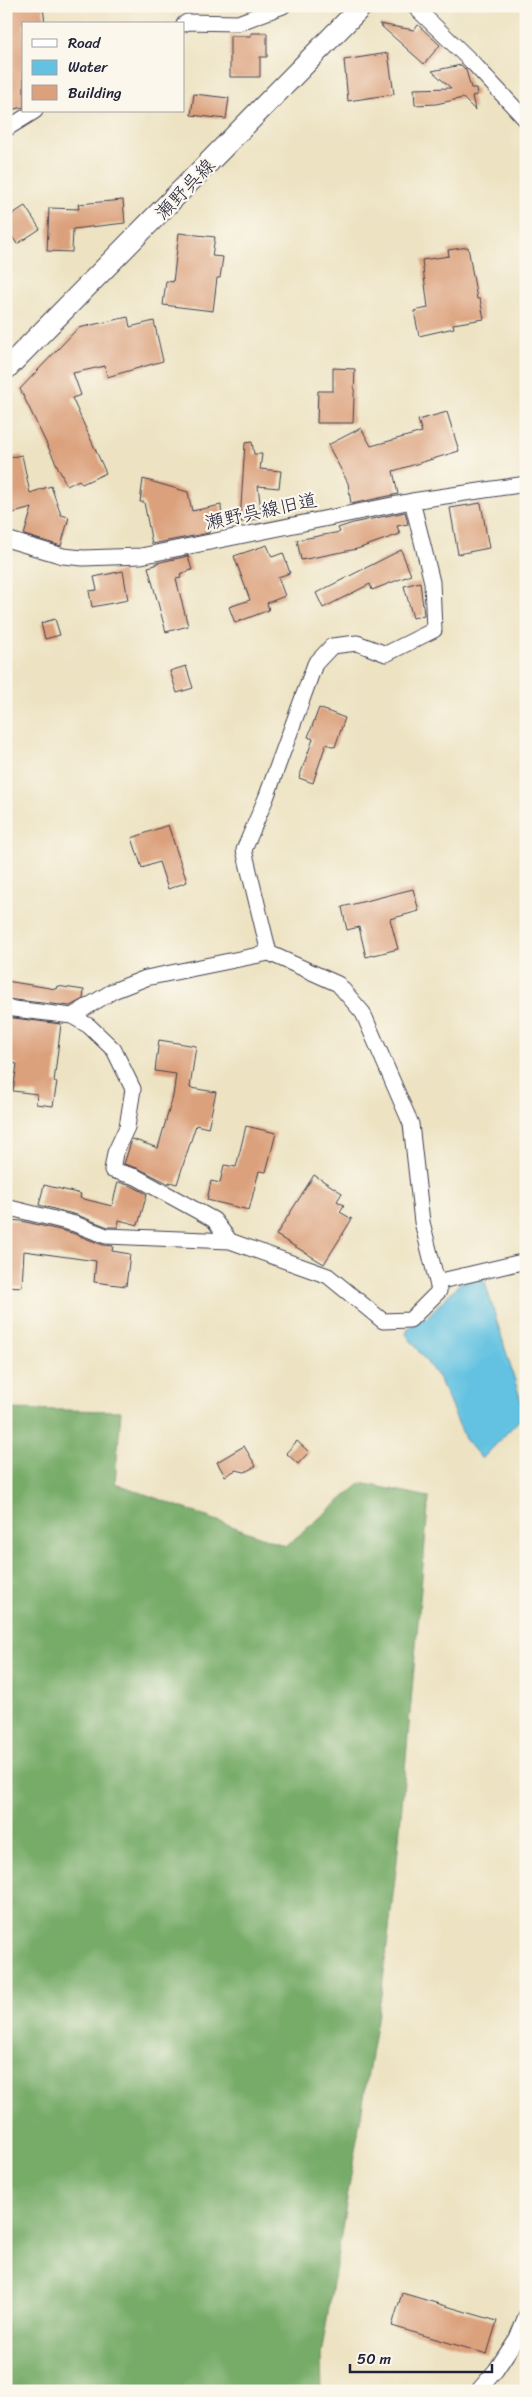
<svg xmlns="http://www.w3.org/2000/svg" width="532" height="2397" viewBox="0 0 532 2397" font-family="Sriracha,'Klee One',sans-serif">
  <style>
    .forest { fill: #76ab68; stroke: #4c6652 }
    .water { fill: #63c2e1; stroke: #42728e }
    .building { fill: #dba07c }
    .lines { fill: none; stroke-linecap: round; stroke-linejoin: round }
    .street-casing { stroke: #403f4f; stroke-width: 17 }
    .secondary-casing { stroke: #403f4f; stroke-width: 23 }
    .street { stroke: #fff; stroke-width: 15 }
    .secondary { stroke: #fff; stroke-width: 21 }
    .labels { text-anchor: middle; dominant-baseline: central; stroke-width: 4.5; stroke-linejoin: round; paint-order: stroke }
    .street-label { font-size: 19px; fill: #22223b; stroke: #fbf7ec }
  </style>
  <rect width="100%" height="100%" fill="#fbf7ec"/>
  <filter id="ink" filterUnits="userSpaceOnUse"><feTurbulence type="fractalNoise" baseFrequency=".02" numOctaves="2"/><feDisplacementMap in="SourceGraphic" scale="10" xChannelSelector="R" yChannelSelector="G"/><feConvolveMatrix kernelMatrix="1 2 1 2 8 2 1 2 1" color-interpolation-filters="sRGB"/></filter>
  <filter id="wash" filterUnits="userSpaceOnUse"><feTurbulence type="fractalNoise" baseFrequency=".0096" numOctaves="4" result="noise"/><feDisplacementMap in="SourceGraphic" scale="20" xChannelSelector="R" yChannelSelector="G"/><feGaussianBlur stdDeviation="1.12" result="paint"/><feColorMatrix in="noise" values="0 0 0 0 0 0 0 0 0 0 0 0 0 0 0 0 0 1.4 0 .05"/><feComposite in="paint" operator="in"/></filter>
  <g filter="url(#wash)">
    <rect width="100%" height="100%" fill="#ede3c3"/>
    <path class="forest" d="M6 1409 121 1411 115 1483 286 1546 361 1483 429 1497 397 1861 382 1989 321 2355 322 2391H6Z"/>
    <path class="water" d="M484 1279 525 1414 482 1459 465 1439 440 1380 406 1334 409 1327 427 1317 460 1283Z"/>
    <g id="blocks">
      <path class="building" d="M6 6H43L45 24H24V107L6 111Z
        M379 24 414 30 418 25 440 45 424 64Z
        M251 33H267V57H260V77H230V36H251Z
        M388 53 394 94 348 101 344 60Z
        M461 65 466 70 471 88H476L477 95 472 96 475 110 463 98 436 104 415 105 414 89 451 88 432 71Z
        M194 94 229 98 226 119 191 115Z
        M123 200 125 223 73 229 72 252 47 251 49 208 79 209 78 204Z
        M25 206 40 229 17 244 6 227V218Z
        M179 233 215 237 212 256 223 257 220 278H217L213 311 163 305 166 281 173 282Z
        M468 247 477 299H480L484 319 453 324 454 328 419 336 414 311 428 308 422 260 449 256 448 250Z
        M128 317 130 327 154 321 163 361 107 377 105 366 73 373 81 395 72 398 106 473 82 484 79 480 67 486 20 389 78 328Z
        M333 368 355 369 353 423H317L318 391H333Z
        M447 412 459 451 393 471 398 494 351 504 348 483 328 445 361 428 371 446 422 432 418 420Z
        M252 442 254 454H262L260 469 281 471 279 488 258 486 262 518 240 522 245 443Z
        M22 455 30 493 51 486 61 515 69 517 61 546 24 535 32 508 6 515V458Z
        M143 479 188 492 192 511 221 505 222 525 208 527 209 533 152 544 144 502H140Z
        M481 503 489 548 458 554 450 508Z
        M405 512 408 524 397 526 400 534 357 549 301 560 297 540 340 532 338 528 353 523Z
        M267 545 272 557 283 553 290 573 278 577 285 596 267 603 269 610 235 623 229 607 250 600 234 556Z
        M401 550 411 575 372 590 370 584 323 608 316 593Z
        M188 556 192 570 180 574 181 578 176 579 188 626 166 632 148 567 156 565V563Z
        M123 571 128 600 92 607 89 591 97 590 94 577Z
        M420 582 424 615 413 618 404 586Z
        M55 619 60 635 45 639 41 623Z
        M186 666 193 688 177 693 170 671Z
        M319 708 345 718 335 747 326 744 313 783 299 778 313 739 308 737Z
        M168 825 187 882 168 889 159 862 142 868 132 838Z
        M413 889 419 911 390 919 398 949 366 957 359 927 347 930 342 907Z
        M6 981 56 989 57 986 84 990 83 999 70 1006 6 999Z
        M6 1017 61 1024 54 1082H57L53 1106 36 1104 37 1094 13 1091 17 1064 6 1062Z
        M159 1040 196 1046 190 1088 216 1092 208 1128 196 1125 177 1184 169 1182V1184L140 1169 124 1164 132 1139 158 1148 173 1096 176 1074 155 1071Z
        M246 1126 276 1133 266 1172 259 1171 249 1210 207 1200 211 1181 220 1183 224 1165 236 1167Z
        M314 1175 342 1193 337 1201 344 1205 340 1212 352 1219 324 1264 276 1235Z
        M118 1182 132 1186 147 1194 138 1225 119 1220 118 1227H108L77 1215 39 1205 44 1185 81 1194 80 1198 112 1206Z
        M6 1220 22 1221 72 1233 103 1245 113 1246 112 1251 130 1254 126 1286 94 1282 96 1261 24 1251 22 1287 6 1286Z
        M297 1441 309 1452 298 1464 286 1453Z
        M244 1446 256 1466 245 1472 236 1470 225 1476 217 1462Z
        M402 2293 497 2321 487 2354 392 2326Z"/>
    </g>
  </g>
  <g filter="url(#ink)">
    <use href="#blocks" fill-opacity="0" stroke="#403f4f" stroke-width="1"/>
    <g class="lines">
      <g class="street-casing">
        <path id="street" d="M414 6 474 64 526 120
          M184 24 187 22 238 23 283 6
          M6 129 35 111
          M6 539 63 556 83 558 141 556 412 501 526 484
          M269 953 338 984 363 1013 411 1124 422 1222 437 1282
          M6 1008 72 1016 89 1026 114 1050 133 1089 127 1127 115 1153 112 1170 136 1177 214 1220 230 1241
          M72 1016 113 991 146 978 269 953 244 850 266 798 315 664 332 646 357 643 386 654 434 630 432 582 412 501
          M6 1207 75 1224 106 1236 230 1241 328 1276 383 1321 410 1320 439 1291 437 1282 526 1261
          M478 2391 496 2370 517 2338 526 2316"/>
      </g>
      <g class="secondary-casing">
        <path id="secondary" d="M6 369 362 6"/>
      </g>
      <use href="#street" class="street"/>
      <use href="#secondary" class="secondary"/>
    </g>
  </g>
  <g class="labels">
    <g class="street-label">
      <text transform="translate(185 189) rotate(-46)">瀬野呉線</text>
      <text transform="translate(261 511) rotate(-12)">瀬野呉線旧道</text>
    </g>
  </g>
  <rect width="532" height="2397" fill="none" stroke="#fbf7ec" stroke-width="25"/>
  <rect x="22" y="22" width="162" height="90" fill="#fbf7ec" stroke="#a4a2a5"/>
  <rect x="32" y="39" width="25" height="8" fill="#ffffff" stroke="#a4a2a5"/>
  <text x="68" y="48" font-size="15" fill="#22223b">Road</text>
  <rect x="32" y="60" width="25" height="15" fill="#63c2e1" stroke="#a4a2a5"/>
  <text x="68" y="72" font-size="15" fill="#22223b">Water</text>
  <rect x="32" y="85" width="25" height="15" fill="#dba07c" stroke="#a4a2a5"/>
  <text x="68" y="98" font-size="15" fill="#22223b">Building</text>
  <path d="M350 2364v8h142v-8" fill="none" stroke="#22223b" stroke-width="2.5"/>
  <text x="357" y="2364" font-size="15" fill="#22223b" stroke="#fbf7ec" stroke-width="4" paint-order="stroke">50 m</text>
</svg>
